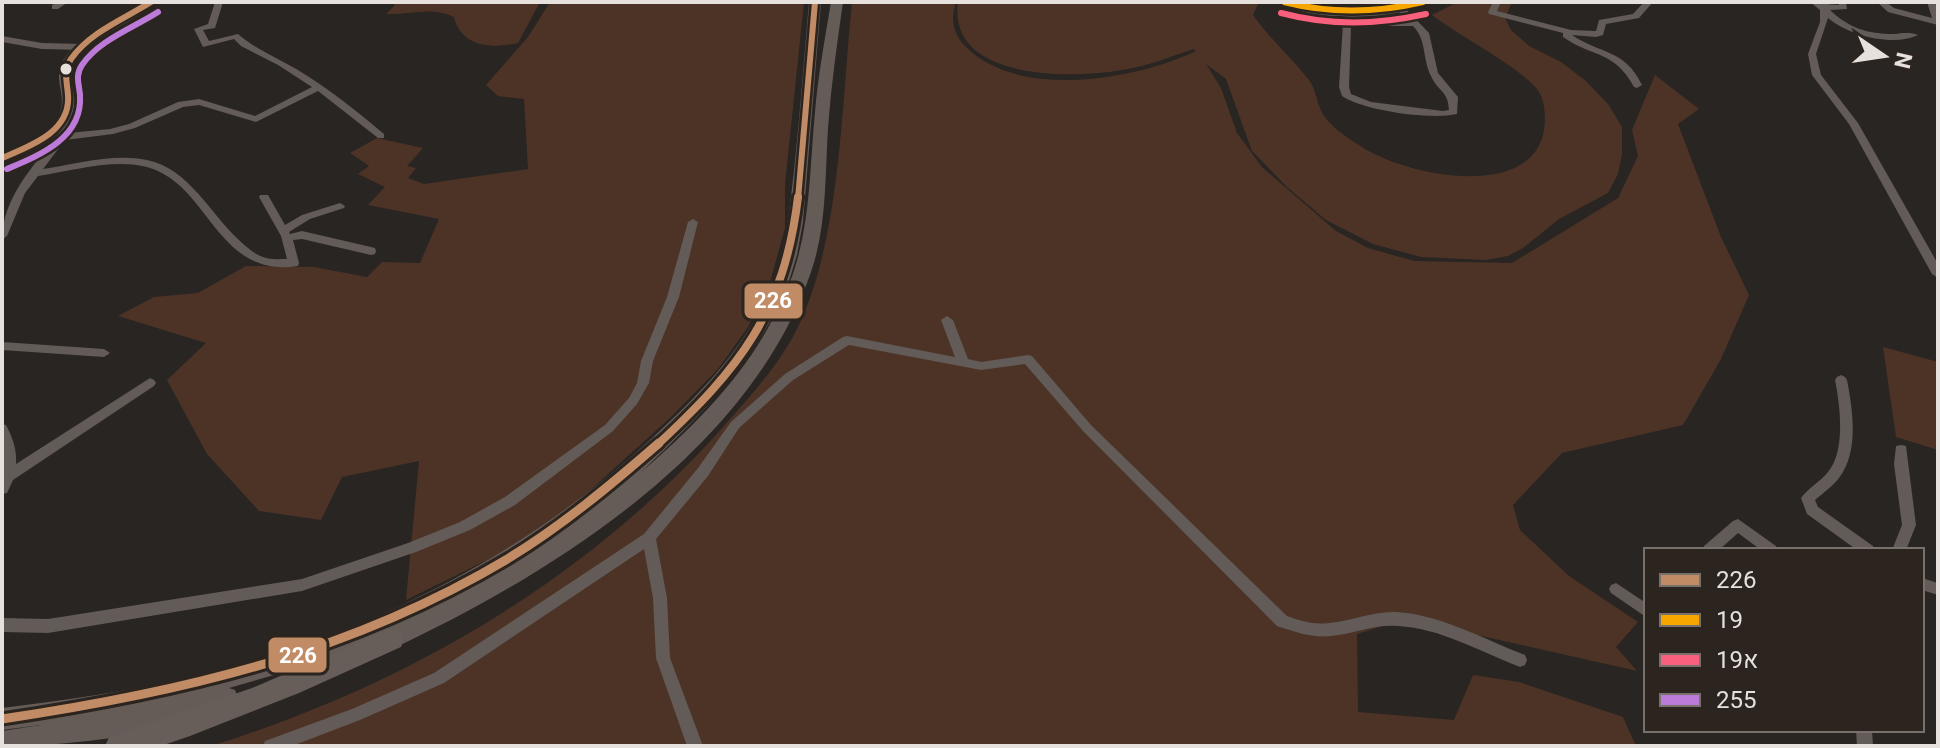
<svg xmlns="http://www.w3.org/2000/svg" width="1940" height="748" viewBox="0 0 1940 748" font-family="Roboto,Heebo,sans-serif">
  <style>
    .green { fill: #4c3326 }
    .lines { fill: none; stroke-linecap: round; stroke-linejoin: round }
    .minor { fill: #625b57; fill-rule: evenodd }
    .tertiary { fill: #625b57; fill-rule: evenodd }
    .secondary { fill: #655c58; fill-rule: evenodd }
    .trunk { fill: #675e5a; fill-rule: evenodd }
    .bus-1-far2-casing { stroke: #2c241f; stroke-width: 11 }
    .bus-1-far1-casing { stroke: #2c241f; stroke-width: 14 }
    .bus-1-casing { stroke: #2c241f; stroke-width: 15 }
    .bus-2-casing { stroke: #2c241f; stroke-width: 11 }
    .bus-3-casing { stroke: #2c241f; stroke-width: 11 }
    .bus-4-casing { stroke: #2c241f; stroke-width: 11 }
    .bus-1-far2 { stroke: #c18c65; stroke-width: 6 }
    .bus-1-far1 { stroke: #c18c65; stroke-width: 8 }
    .bus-1 { stroke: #c18c65; stroke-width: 9 }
    .bus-2 { stroke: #f7a600; stroke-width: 6 }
    .bus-3 { stroke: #f8607d; stroke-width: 6 }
    .bus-4 { stroke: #bd7bd9; stroke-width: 6 }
    .bus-dot { fill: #e7e1de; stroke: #2c241f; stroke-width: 3 }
    .line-badge { stroke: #2c241f; stroke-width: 3 }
    .badge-label { font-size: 22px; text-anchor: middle; font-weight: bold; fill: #fff }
  </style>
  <rect width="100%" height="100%" fill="#292522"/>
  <path class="green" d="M392 2H540L518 43C492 49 461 47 454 17 431 6 410 15 386 14L395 5Z
    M550 2H804L785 184V228L768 289 748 327 718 369 671 417 544 532 406 600 419 461 342 477 321 520 259 511 207 454 167 380 206 343 118 316 154 297 198 293 246 266 314 267 367 277 382 262 420 263 439 219 368 205 385 187 358 174 369 166 350 153 377 138 423 148 407 166 416 168 408 178 424 184 528 169 524 99 498 96 486 85 528 37Z
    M852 2H956C950 19 953 34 966 47 1019 100 1135 80 1196 51L1194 49C1172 56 1151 65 1128 69 1078 79 947 83 958 2H1259L1253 15C1269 38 1291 57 1309 80 1315 88 1316 98 1320 108 1326 124 1345 136 1359 145 1401 175 1532 203 1544 130 1546 117 1545 99 1537 89 1518 66 1458 35 1432 15L1458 2H1512L1505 18 1511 30 1529 46 1561 62 1586 81 1608 104 1622 127V154L1618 174 1608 193 1559 219 1523 248 1508 256 1486 260 1421 257 1373 244 1326 220 1287 187 1252 151 1226 79 1206 64 1221 88 1237 133 1262 167 1336 231 1368 248 1414 261 1512 263 1618 198 1638 156 1632 130 1655 75 1699 109 1678 124 1721 237 1749 295 1721 359 1683 425 1562 453 1513 505 1520 530 1569 576 1638 622 1616 647 1637 671 1406 619 1357 634 1358 712 1454 720 1473 675 1519 682 1623 717 1636 746H211C403 686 580 584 716 435 747 400 784 361 802 318 841 230 842 99 852 2Z
    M1883 347 1938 362V450L1896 437Z"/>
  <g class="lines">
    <path class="minor" d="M58 2H68L58 9H52V5Z
      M215 2H223L215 28 203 30 209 41 238 34C255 49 278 58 298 70 329 89 357 111 384 134V138H378L318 91 256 122 199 105 183 107 135 128 113 134 65 140 43 169C76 164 113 153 147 160 189 169 209 212 238 239 245 246 254 254 263 257 270 260 280 259 287 259L281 236 259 197 260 195H268L285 225 302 215 340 203 345 206 344 208 310 219 289 232 290 234 302 231 371 247 375 248 376 251 375 254 371 255 302 239 293 240 299 263 298 266C216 279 210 184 147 167 115 158 70 171 38 176L25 193 7 236 2 240C2 195 39 160 64 127L59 123 61 121C66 120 72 122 75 126L69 133 110 129 129 124 178 102 199 99 255 116 312 87 278 65 241 46 234 39 203 47 194 29 208 24Z
      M1493 2H1501L1497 11 1571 30 1596 31 1599 20 1633 14 1644 2H1653L1639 18 1606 24 1603 35 1596 37 1572 35C1601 55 1624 48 1642 85L1637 88 1634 87C1614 50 1593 58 1563 37V33L1489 14 1488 12Z
      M1810 2C1821 2 1827 5 1839 5L1838 2H1846L1847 9 1830 10C1849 28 1867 34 1894 34 1903 33 1911 32 1918 35 1894 47 1849 36 1828 18L1816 54 1821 75 1858 123 1938 264V278L1932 274 1849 124 1812 75 1808 54 1820 22V10Z
      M1877 2H1886L1894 8 1932 18 1927 2H1935L1938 10V25L1888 12Z
      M1397 6H1403L1429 33 1438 73 1458 97 1457 114C1431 120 1364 111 1342 96L1339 87 1343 23 1347 20H1408L1397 10ZM1351 26H1413C1427 40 1422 58 1431 76 1438 92 1448 90 1449 110L1443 111 1371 102 1351 94 1349 87Z
      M2 36 42 43 83 44 87 47 83 50 42 49 2 42Z
      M693 219 698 222 679 297 653 361 649 383 637 404 613 431 515 505 470 530 416 552 302 591 48 633 2 632V618L48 619 302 579 408 543 460 522 505 497 605 425 629 398 637 383 641 361 667 297 688 222Z
      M947 316 953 320 968 359 981 362 1028 355 1032 356 1091 425 1287 616C1301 621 1314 625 1329 623 1352 621 1373 611 1396 612 1439 614 1486 640 1525 655L1527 660 1525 665 1520 667C1481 652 1440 628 1398 626 1374 624 1353 634 1331 636 1312 638 1295 632 1277 626L1083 431 1025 364 981 370 849 345 793 380 739 428 708 476 656 539 667 598 670 658 703 746H687L656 658 653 598 644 549 444 683 360 720 292 746H263L265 741 352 709 434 673 644 534 698 468 731 422 785 374 843 337 847 336 955 357 941 320Z
      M2 342 104 349 110 353 104 357 2 350Z
      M1841 375 1845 377 1847 380C1853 411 1859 452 1839 478 1832 487 1823 493 1815 500L1818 507 1873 546 1875 550H1857L1807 514 1801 498C1808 488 1820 482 1828 472 1846 451 1840 405 1835 380L1837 377Z
      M150 378 154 380 156 383 154 386 13 480 7 493 2 494 4 459 2 424 6 425C13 438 17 450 16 464Z
      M1901 445 1906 446 1916 525 1906 550H1892L1902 525 1894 464 1896 446Z
      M1738 519 1776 546 1778 550H1761L1738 533 1719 550H1702L1704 546 1733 521Z
      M1922 578 1938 583V595L1922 590Z
      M1616 583 1646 603V617L1611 593 1609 589 1611 585Z
      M1856 730H1872L1873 746H1857Z"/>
    <path class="tertiary" d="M143 2H157C133 24 95 33 76 60 68 72 72 83 74 96 79 133 31 153 2 162V153C30 141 68 129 61 92 59 81 57 71 63 61 79 34 118 18 143 2Z
      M1278 2 1354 10 1429 2C1398 21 1308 22 1278 2Z"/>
    <path class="secondary" d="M809 2H821L803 222 797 255 785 294C811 236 809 174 815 112 818 75 825 39 831 2H843C837 44 831 86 828 128 825 175 827 226 811 272 750 451 552 574 390 650L382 653 374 650 371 643 373 639 281 673 229 688 235 690 238 698 235 706C165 734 77 746 2 746V731L41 725 2 730V708C64 700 126 692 187 678 359 639 521 559 650 440 697 397 745 349 770 289 786 252 789 211 794 171 800 115 804 58 809 2ZM780 304C749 373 694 426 638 475 693 423 744 372 780 304Z"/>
    <path class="trunk" d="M392 628 401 631 404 639 401 647 299 693 190 736 161 746H105L109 737 252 688Z"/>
    <g class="bus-1-far2-casing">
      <path id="bus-1-far2" d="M2 158C30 146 71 132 68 95 67 82 63 71 71 59 90 32 124 19 151 2
        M798 199 815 2"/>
    </g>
    <g class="bus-1-far1-casing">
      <path id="bus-1-far1" d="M657 445C740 368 784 313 798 197"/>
    </g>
    <g class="bus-1-casing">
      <path id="bus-1" d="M2 719C184 692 350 653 509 558 563 525 612 484 659 443"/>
    </g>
    <g class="bus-2-casing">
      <path id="bus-2" d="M1284 2C1331 14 1376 13 1423 2"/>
    </g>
    <g class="bus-3-casing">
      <path id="bus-3" d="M1281 13C1330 26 1376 25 1426 14"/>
    </g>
    <g class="bus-4-casing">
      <path id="bus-4" d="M7 169C40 155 83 138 80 95 79 84 75 75 82 65 99 40 133 28 158 12"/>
    </g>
    <use href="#bus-1-far2" class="bus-1-far2"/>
    <use href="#bus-1-far1" class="bus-1-far1"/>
    <use href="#bus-1" class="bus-1"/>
    <use href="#bus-2" class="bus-2"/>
    <use href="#bus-3" class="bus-3"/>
    <use href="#bus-4" class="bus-4"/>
  </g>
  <circle class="bus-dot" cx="66" cy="69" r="7"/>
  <g class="line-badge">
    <rect x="743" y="282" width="61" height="38" rx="8" fill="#c18c65"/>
    <rect x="267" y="636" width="61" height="38" rx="8" fill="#c18c65"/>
  </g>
  <g class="badge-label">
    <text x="773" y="308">226</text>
    <text x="298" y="663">226</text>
  </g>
  <rect width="1940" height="748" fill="none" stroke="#e7e1de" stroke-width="8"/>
  <rect x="1644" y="548" width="280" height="184" fill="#2c241f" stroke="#77706b" stroke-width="2"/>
  <rect x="1660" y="574" width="40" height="12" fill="#c18c65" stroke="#77706b" stroke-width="2"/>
  <text x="1716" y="588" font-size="24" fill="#e7e1de">226</text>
  <rect x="1660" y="614" width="40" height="12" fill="#f7a600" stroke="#77706b" stroke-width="2"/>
  <text x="1716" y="628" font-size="24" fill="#e7e1de">19</text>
  <rect x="1660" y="654" width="40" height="12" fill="#f8607d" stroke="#77706b" stroke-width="2"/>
  <text x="1716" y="668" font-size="24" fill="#e7e1de">19א</text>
  <rect x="1660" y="694" width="40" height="12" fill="#bd7bd9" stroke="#77706b" stroke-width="2"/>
  <text x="1716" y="708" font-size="24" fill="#e7e1de">255</text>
  <g transform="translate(1884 56) rotate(103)" stroke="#2c241f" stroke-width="6" paint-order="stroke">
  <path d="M0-6L14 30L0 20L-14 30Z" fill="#e7e1de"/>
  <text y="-12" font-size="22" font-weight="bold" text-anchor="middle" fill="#e7e1de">N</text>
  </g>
</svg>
